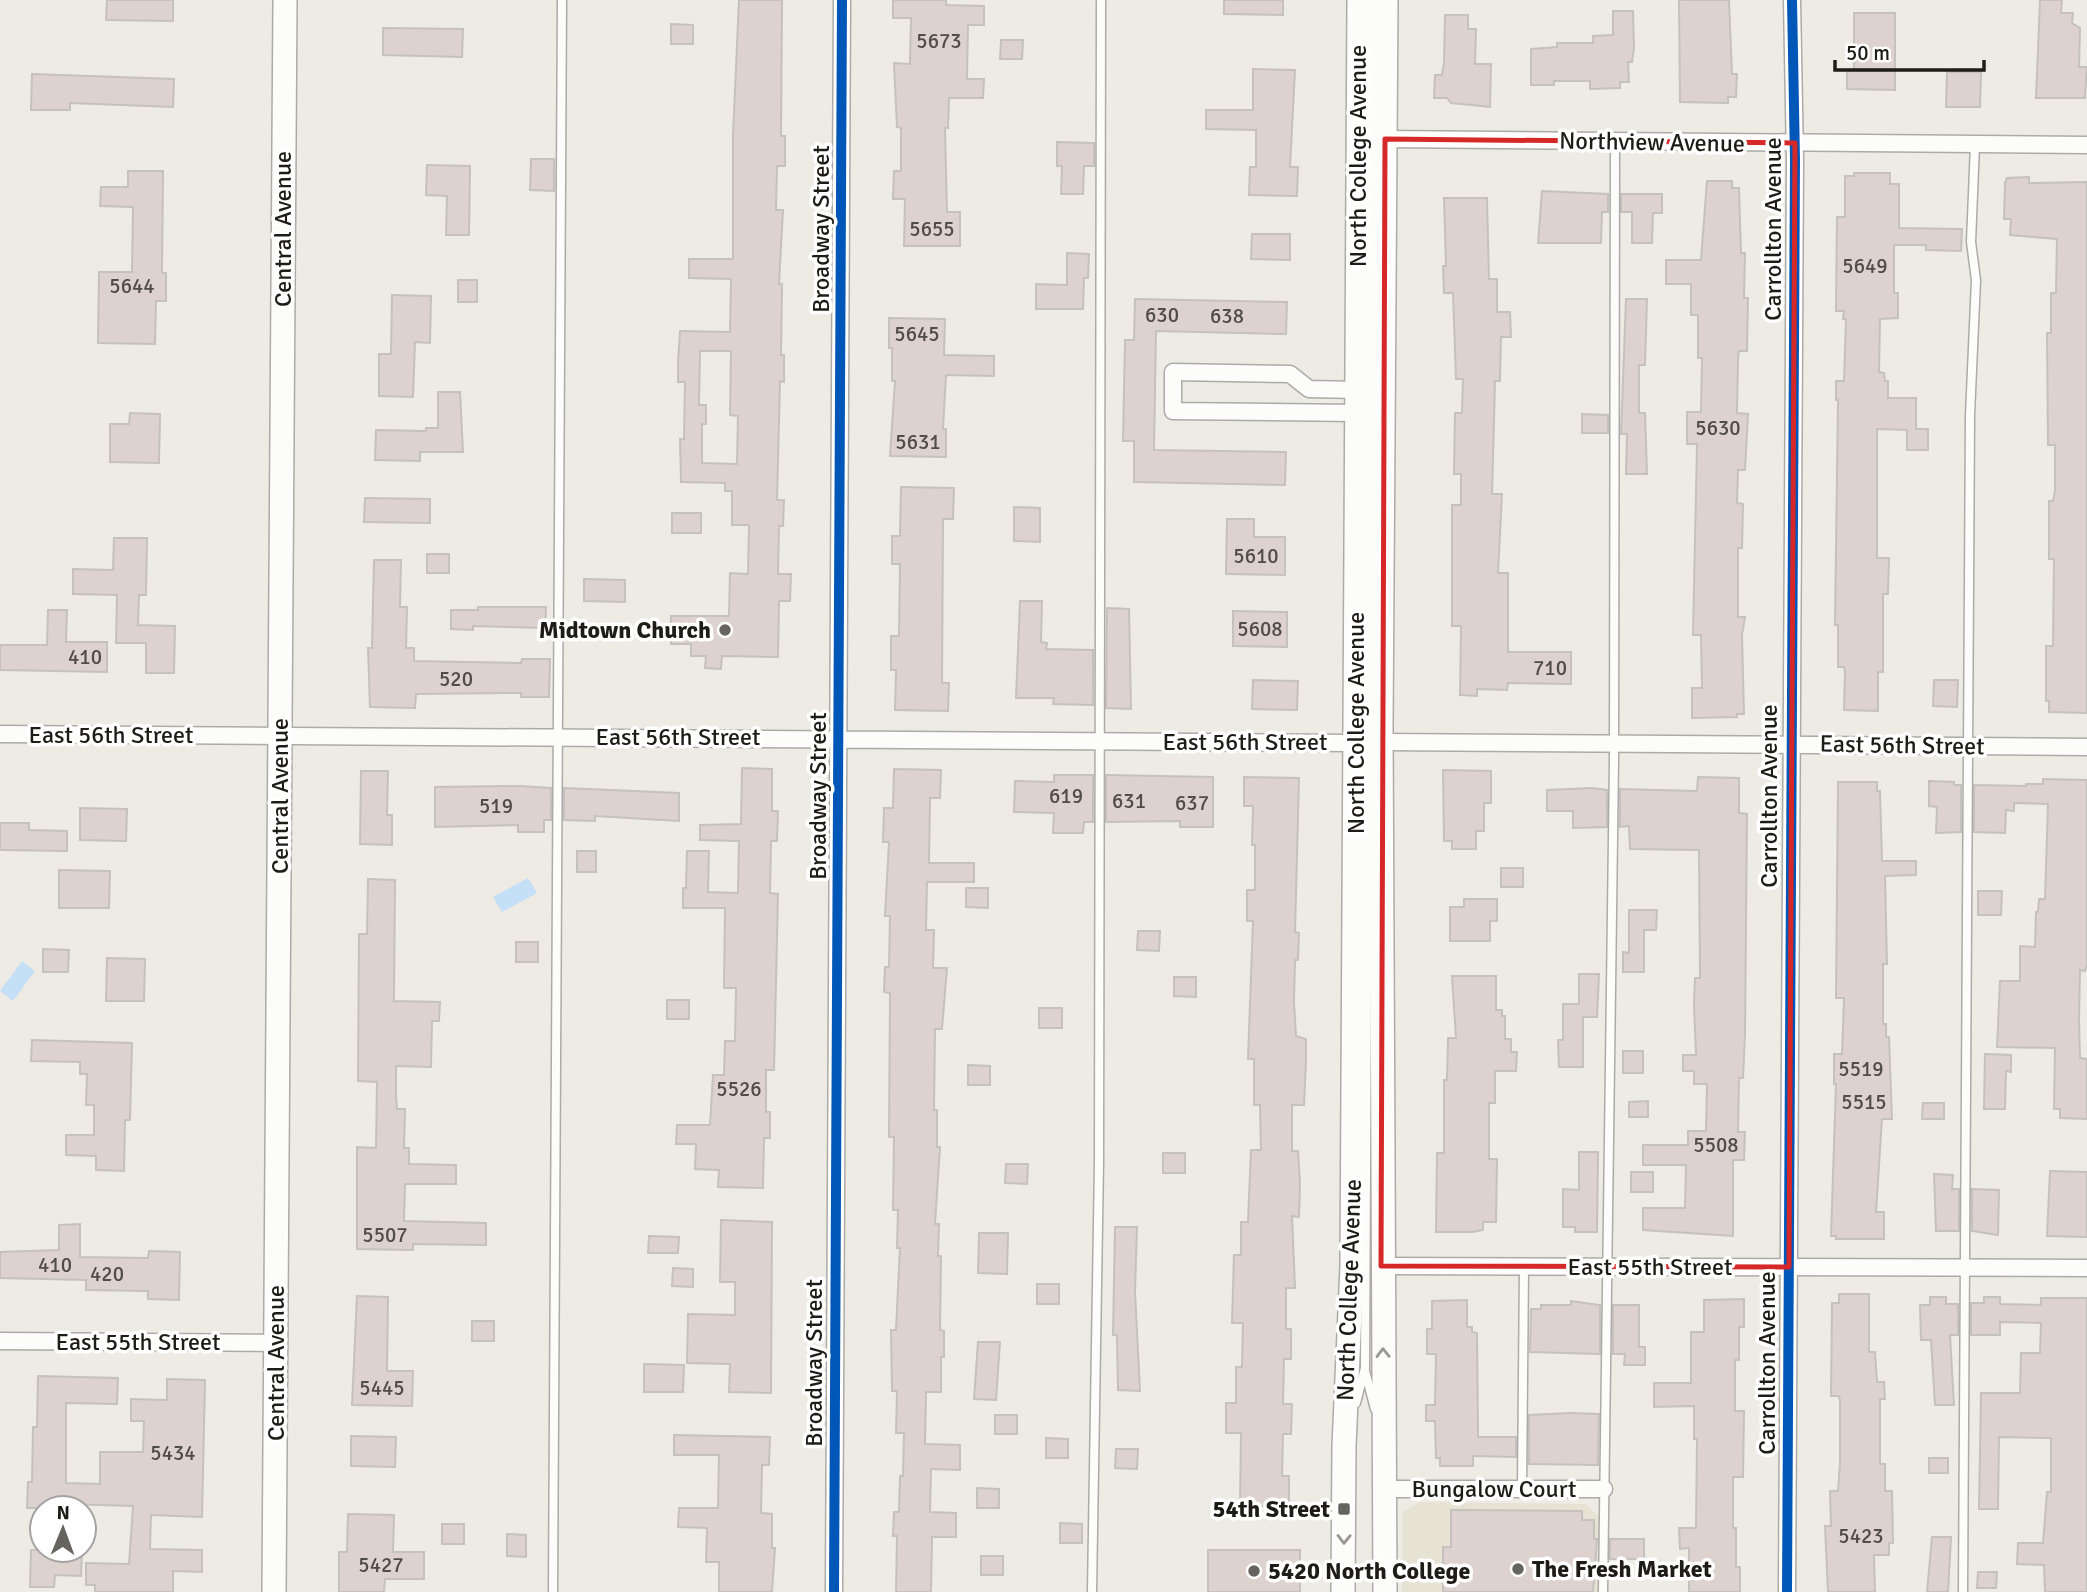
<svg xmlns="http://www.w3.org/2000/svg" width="2087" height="1592" viewBox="0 0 2087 1592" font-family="Signika,sans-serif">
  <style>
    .built { fill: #e6e3d4 }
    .water { fill: #c4dff6 }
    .building { fill: #ded2ce; stroke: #c5c1be; stroke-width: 2; fill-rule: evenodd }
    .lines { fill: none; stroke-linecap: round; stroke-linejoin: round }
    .lane-casing { stroke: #adaba6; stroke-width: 11 }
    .street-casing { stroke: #adaba6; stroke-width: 19 }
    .secondary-casing { stroke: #adaba6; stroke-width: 26 }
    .lane { stroke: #fcfcfb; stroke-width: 8 }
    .street { stroke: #fcfcfb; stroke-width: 16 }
    .secondary { stroke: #fcfcfb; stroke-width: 23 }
    .cycleway-casing { stroke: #fff; stroke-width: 15 }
    .cycleway { stroke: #0057b8; stroke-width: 10 }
    .oneway { stroke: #989794 }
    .marked { fill: none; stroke: #d62828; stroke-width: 5; stroke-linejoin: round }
    .poi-dot { fill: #66645f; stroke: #fff; stroke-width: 2.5 }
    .labels { text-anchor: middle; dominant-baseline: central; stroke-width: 7; stroke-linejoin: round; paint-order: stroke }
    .number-label { font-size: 21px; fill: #504c48 }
    .street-label { font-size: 24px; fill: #1d1c17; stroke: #fff }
    .poi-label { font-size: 24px; font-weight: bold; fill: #1d1c17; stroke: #fff; text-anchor: end }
  </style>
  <rect width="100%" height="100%" fill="#edebe4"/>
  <path class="built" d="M1420 1502 1586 1504 1600 1518 1598 1592H1402L1403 1512Z"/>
  <path class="water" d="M528 878 537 893 502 912 493 897Z
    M22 961 35 971 13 1001 0 991Z"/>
  <path class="building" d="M107 0H173V21L106 20Z
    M739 0H782L781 136H785V166H777L776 210H783L779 284H782L781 355H784V382L780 381 777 500H784L783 526H779L778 574H791L790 601H779L778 657 722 656 721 669 705 668 706 656H691V644H671V616H729L730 573 748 574 749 525H732V491H725V483L681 482 680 439H684L685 382H678V362L680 331 730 332 731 279 689 278V259H733V135ZM700 351H731L730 415 738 416 737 464 702 463V424H706V405H699Z
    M893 0H946V5L984 6V25H968L967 79H984L983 98H949L948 128H945L947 212H960V246H904L905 199H893L894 171H901V128L897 127 894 63 910 64 911 18H893Z
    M1224 0H1283V15L1224 14Z
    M1679 0H1729L1732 74H1737L1736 97H1728V103L1680 102Z
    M2040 0H2062L2061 13H2073L2072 23 2080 28 2079 67H2087L2085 98H2036Z
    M1613 11H1633L1634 48 1632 62H1628L1629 82H1620V88L1590 89V81H1554V85H1531V49L1557 47V43H1593V36L1613 35Z
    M1854 13H1895V90L1847 89V71L1854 70Z
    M1445 15H1468V29H1476L1475 64H1491L1490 107 1451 103 1447 98H1434L1435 75H1442L1444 63Z
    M671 24 693 25V44H671Z
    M383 28 463 29 462 57 383 55Z
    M1001 40H1023L1022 59H1000Z
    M1253 69 1295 70 1290 167H1298L1297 196 1249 195 1250 167H1256V130L1206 129V110H1253Z
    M1947 72H1981L1980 107H1946Z
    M32 74 174 79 173 107 70 103V110H31Z
    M1057 142 1094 143V166H1084L1083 194H1061L1062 166H1057Z
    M531 159H554V191L530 190Z
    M427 165 470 166 469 235H446L447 196 426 195Z
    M128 171H163L162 273H166V301H156L155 344 98 343 99 272H132L133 207 100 206 101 187H128Z
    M1854 173H1890V184H1899V228L1962 229 1961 251 1926 250V245H1894V293H1898V318L1880 319 1879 372 1884 373 1885 381H1888V398H1916V429H1928V450H1907V430L1877 429V558H1889L1888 594H1883V672H1878V711L1844 710 1845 672 1844 667H1838V625H1835L1838 400H1836V381H1844L1846 319H1843L1844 311H1836L1837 217H1845V176H1854Z
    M2029 177V183L2087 182V713L2049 712V701H2046V646H2053L2054 559H2049V501H2053L2055 491V445H2048L2047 333H2051V293H2056L2057 239 2010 235 2011 219H2004L2005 183 2007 178Z
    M1707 181H1732V188H1739L1741 253H1745L1744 298H1748L1747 351H1739L1738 359 1737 413 1748 414 1745 470H1738L1737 503 1743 504 1742 548H1738V617H1745L1742 635 1744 714H1737V717L1692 718V688H1702L1701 635H1693L1697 444H1687V412H1701L1702 358H1698V315H1691V284H1666V260H1701Z
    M1542 191 1608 194V212H1602L1601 243H1538Z
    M1621 194H1662V213H1653L1652 243H1632V212H1621Z
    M1444 198H1487L1489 279H1497V312H1510L1511 337H1501L1500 381H1495L1492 494H1502L1498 573H1508V652H1571V684L1508 683 1507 690 1477 689V696L1460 695 1461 626H1452V505H1461V474H1454L1455 413H1462L1463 379H1456L1453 293H1444L1443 266H1446Z
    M1252 234H1290V260L1251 259Z
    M1067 253 1089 254 1088 278H1084L1083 309H1036V284L1067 285Z
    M458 280H477V302H458Z
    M392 295 431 296 430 343 415 342 413 397 379 396V354H391Z
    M1135 299 1287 302 1286 334 1156 331 1154 450 1286 452 1285 485 1134 482V441H1123L1125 340H1134Z
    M1626 299H1647L1645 365H1639V413H1645L1647 474H1626L1627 434H1621Z
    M889 318 945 319 944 355 994 356V376L946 375 943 429H946V457L890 456 895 381H892V348H889Z
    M438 392H460L463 452H420V461L375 460 376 430 426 431V428H438Z
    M130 413 160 414 159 463 110 462V424H129Z
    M1582 414 1608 415V433H1582Z
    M901 487 954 488 953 519H943L942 683H949L948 711 895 710 896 670H891V636H899L900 564H892V536H900Z
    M365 498 430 499V523L364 522Z
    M1014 507 1040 508V542L1014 541Z
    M672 513H701V533H672Z
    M1227 519H1254V537H1285V575L1226 574Z
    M114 538H147L146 595H139L138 625 175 626 174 673H146V643H116L117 595 73 594V569L113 570Z
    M427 554H449V573H427Z
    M374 560H401L400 607H407L406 648H414V661L521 663 522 659H550L549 697H521V693L416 694 415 708 370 707 368 648H372Z
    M584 579 625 580V602L584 601Z
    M1020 601H1042L1041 642 1047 643 1046 649 1093 650V705L1053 704 1054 698H1016Z
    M478 607H546L545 628 473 626V630L451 629V610H478Z
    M1107 608 1129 609 1131 709 1106 708Z
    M48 610H67L66 642H107V672L0 670V645H47Z
    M1233 611 1287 612V647L1233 646Z
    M1253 680 1298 681 1297 710 1252 709Z
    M1934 680H1958L1957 707 1933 706Z
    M742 768 772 769V811H778L777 841H771L770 893 778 894 774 1070H766V1112H770V1138H764L763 1188 718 1187 719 1170 695 1169 696 1144H676L677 1125H710L713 1075H724L725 1041H735L736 988H724L725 908H683V888H686L687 851H709L708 892 738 893 739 841 700 840V825L741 824Z
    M894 769 941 770 940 798H930L929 863H974V882H927L926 930H934L933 968H947L942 1029H935L934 1110H937V1147H940L935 1224H939L938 1256H941L940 1330 944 1331V1357H941V1392H926L925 1444 960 1445V1470L931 1469 930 1512 956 1513V1537H932L931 1592H896L897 1536H893L894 1512H899L900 1476H903L904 1433H896L897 1391H892L891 1330H896L900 1248H897L898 1210H893L894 1137H889L890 993 884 992 885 967H889L890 916H885L889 842H883L884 808H893Z
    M1443 770 1491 771V803H1484V831H1476V849H1452V841H1444Z
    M361 771H388L387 815H392V845L360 844Z
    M1054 775H1093V822H1084L1083 833H1053L1054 813 1014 812 1015 781 1054 782Z
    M1106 775 1213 777V827H1180V821L1106 822Z
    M1244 777 1299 778 1295 932 1299 933 1298 960H1295L1294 1002 1296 1036 1306 1039V1061L1304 1105H1292V1151H1298L1300 1184 1299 1217 1292 1216 1295 1288H1286V1329H1291V1359H1284L1283 1404H1292L1291 1434H1283L1282 1476H1289V1507L1240 1506 1241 1433H1226V1403H1236V1367H1242L1243 1323H1232L1234 1255H1241V1222H1248L1251 1150H1261L1260 1105H1254V1059H1248L1253 921H1247V890H1255V845H1252L1253 806H1244Z
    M1698 777 1739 778V813L1747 814 1745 1034 1743 1078H1739L1738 1132H1745L1744 1160H1733V1236L1643 1230V1208H1685L1686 1165H1643V1145H1688V1131H1706L1707 1084H1694V1071H1683V1055H1696L1694 1004 1695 978H1700L1699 850 1630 849 1629 826 1620 827V789L1697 791Z
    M2043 779 2087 780V965L2085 971 2080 970 2079 1021 2080 1058 2087 1059V1119L2060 1118V1109H2054L2055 1048 1997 1047 2000 981H2020V946L2035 947 2036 912H2038L2039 899H2045L2048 804 2014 803V811L2006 810 2005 833 1974 832V785L2026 786V784H2043Z
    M1929 781 1954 782V785H1961V832L1936 833 1937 807 1929 806Z
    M1838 782H1877V791H1880L1882 861H1916V875L1885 876 1887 964H1883V1024H1886V1037H1889L1892 1119H1882L1876 1212H1884V1239H1836V1236H1831L1836 1084H1834V1054H1842L1844 998H1836Z
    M519 786 551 788V820H544V832H518V825L435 827V787Z
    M564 788 679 793V821L595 816V821L564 820Z
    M1592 788 1607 790V827L1573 828V811H1547V790Z
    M80 808 127 809 126 841 80 840Z
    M0 823H29V830L67 831V851L0 850Z
    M577 851H596V872H577Z
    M1501 868H1523V887H1501Z
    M59 870 110 871 109 908H59Z
    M368 879 395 880 394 1001 440 1002 439 1021H432L431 1067 396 1066V1097L397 1109H405L404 1148H409V1164L456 1165V1184H405L404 1221 486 1223V1245L413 1244V1250L357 1249V1147L376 1148 377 1082 358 1081 359 934H367Z
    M966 888H988V908L966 907Z
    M1978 891H2002L2001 915H1978Z
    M1464 899H1497V921H1490V941H1450V907H1464Z
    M1629 910H1657L1656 930H1644V972H1623V952L1629 953Z
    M1138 931H1160L1159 951 1137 950Z
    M516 942H538V962H516Z
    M43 949 69 950 68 972H43Z
    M107 958 145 959 144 1001H106Z
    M1579 974H1599L1597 1017H1583V1067H1559L1558 1040H1563V1004H1579Z
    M1452 976H1496V1010H1502V1016H1505V1039H1511V1052H1517L1516 1071H1495V1103H1489V1159H1497L1496 1222H1483V1230L1473 1232H1436L1437 1153H1444V1080H1447L1448 1038H1456Z
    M1174 977H1196V997L1174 996Z
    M667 1000H689V1019H667Z
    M1039 1008H1062V1028H1039Z
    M32 1040 132 1043 130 1120H125L124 1171 96 1170V1156L66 1155V1135H94V1105H86L87 1074H80V1062L31 1061Z
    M1623 1051H1643V1073H1623Z
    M1985 1054 2011 1055V1072L2006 1071 2005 1109H1984Z
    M968 1065 990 1066V1085H968Z
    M1648 1101V1117H1629V1102Z
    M1923 1103H1944V1119H1922Z
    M1579 1152H1598L1597 1232H1575V1227H1563V1189L1579 1190Z
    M1163 1153H1185V1173H1163Z
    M1006 1164H1028L1027 1184 1005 1183Z
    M2050 1171 2087 1172V1237L2047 1236Z
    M1631 1172H1653V1192H1631Z
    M1934 1174 1953 1175 1952 1189H1959V1231H1936Z
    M1972 1189 1999 1190 1998 1235 1972 1231Z
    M721 1220 772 1222 771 1393 729 1392 730 1364 687 1363 688 1314 735 1315V1282H720Z
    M80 1224V1257L148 1258 149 1251 180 1252 179 1300 148 1299V1291L86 1290V1280L0 1278V1252L59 1250V1225Z
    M1115 1227H1137L1135 1292 1140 1391 1118 1390 1117 1335H1113Z
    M979 1233H1008L1007 1274 978 1273Z
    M649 1236 679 1237 678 1253H648Z
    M673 1268 693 1269V1287L672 1286Z
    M1037 1284H1059V1304H1037Z
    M1839 1294H1869V1352H1875L1877 1382H1884L1885 1399H1880V1464H1885V1491H1892L1893 1543H1889V1555H1874L1875 1592H1828L1825 1526H1831L1830 1491H1838L1840 1463V1401L1839 1396H1831L1832 1303H1839Z
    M357 1296 388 1297 387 1371H413L412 1406 352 1405Z
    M1930 1297H1946V1304H1958V1335H1950L1954 1405H1935L1931 1340H1921L1920 1305H1930Z
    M1984 1297H2000V1304L2041 1305V1298H2087V1592H2045L2044 1565 2017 1564 2018 1543H2043L2047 1492H2051V1438L1999 1437 1998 1509H1979L1981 1393H2020L2021 1353H2040L2041 1323 2000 1322V1335H1971V1303H1984Z
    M1744 1299V1327H1739V1360H1735V1411H1744L1743 1477H1733V1528H1736V1567H1740V1592H1689V1548L1680 1549 1679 1528H1696L1697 1439H1694V1406L1654 1407V1383H1691V1332H1704V1300Z
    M1467 1300V1327H1472V1332L1477 1333 1478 1437H1516V1457L1473 1456V1466H1440V1458H1436L1435 1421H1426V1405H1435L1436 1354H1427V1329H1432V1301Z
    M1571 1301 1600 1305V1354L1530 1352 1531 1309H1541V1305H1571Z
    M1613 1305H1639V1347H1645V1365H1624L1625 1354H1613Z
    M472 1321H494V1341H472Z
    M978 1342H1000L996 1400 974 1399Z
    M644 1364 684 1365 683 1392H644Z
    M38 1376 118 1378 117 1404 66 1403V1483L100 1484V1452H143L144 1421H131V1399L167 1400V1379L205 1380 202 1517 151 1515 150 1549 202 1550V1572L173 1571V1592H95V1585H86V1563L129 1564 133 1506 65 1504V1508H27L28 1482H32L33 1427H37Z
    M1570 1413 1599 1414 1598 1465 1529 1464V1415Z
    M995 1415H1017V1434H995Z
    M674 1435 770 1437 769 1465H762L761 1513 772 1514V1548H775L772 1592H719V1562H706L707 1528 678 1527 679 1508H718L719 1455H674Z
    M351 1436 396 1437 395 1467 351 1466Z
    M1046 1438 1068 1439V1458H1046Z
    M1116 1449H1138L1137 1469 1115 1468Z
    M1929 1458H1948V1473H1929Z
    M977 1488 999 1489V1508H977Z
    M1451 1510 1582 1511V1520H1594V1539H1597L1593 1592H1443V1547H1451Z
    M348 1514 394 1515 393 1552H424V1579H385L384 1592H339V1552H347Z
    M1060 1523 1082 1524V1543H1060Z
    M442 1524H464V1544H442Z
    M507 1534 526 1535V1557L507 1556Z
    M1932 1537H1951L1948 1592H1927Z
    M1610 1539H1644V1559H1610Z
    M31 1550H82L81 1576 55 1575 54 1587H30Z
    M1208 1550H1300V1592H1208Z
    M981 1556H1003V1575H981Z
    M1978 1572H1997L1996 1588H1977Z"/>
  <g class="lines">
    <g class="lane-casing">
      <path id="lane" d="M1365 1371 1375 1409
        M1356 1403 1365 1368 1372 0
        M1522 1489 1524 1267
        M553 1592 562 0
        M1092 1592 1099 1162 1101 0
        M1603 1592 1614 761 1615 142
        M1963 1592 1970 415 1976 280 1971 242 1975 145"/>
    </g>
    <g class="street-casing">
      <path id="street" d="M1385 139 2087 145
        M1357 413 1173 411V372L1290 374 1309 389 1358 390
        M0 734 1356 743
        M1381 742 2087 747
        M1381 1266 2087 1268
        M0 1341 276 1343
        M1384 1489H1604
        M834 1592 842 0
        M1787 1592 1795 160 1792 0"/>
    </g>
    <g class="secondary-casing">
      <path id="secondary" d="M274 1592 285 0
        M1343 1592 1344 1446 1352 1266 1359 0
        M1385 1592 1381 726 1386 0"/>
    </g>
    <use href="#lane" class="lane"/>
    <use href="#street" class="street"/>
    <use href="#secondary" class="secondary"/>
    <g class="cycleway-casing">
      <path id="cycleway" d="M834 1592 842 0
        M1787 1592 1795 160 1792 0"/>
    </g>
    <use href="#cycleway" class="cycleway"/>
  </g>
  <defs><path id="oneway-chevron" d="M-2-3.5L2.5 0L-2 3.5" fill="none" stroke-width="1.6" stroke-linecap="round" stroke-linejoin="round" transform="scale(1.75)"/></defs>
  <g class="oneway">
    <use href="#oneway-chevron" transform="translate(1383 1353) rotate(-91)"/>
    <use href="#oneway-chevron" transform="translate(1344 1539) rotate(91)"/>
  </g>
  <path class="marked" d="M1385 139 1795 143 1789 1267 1381 1266Z"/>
  <g class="poi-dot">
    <circle cx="725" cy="630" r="7"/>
    <rect x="1337" y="1502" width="14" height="14" rx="3.5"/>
    <circle cx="1518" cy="1569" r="7"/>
    <circle cx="1254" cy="1571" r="7"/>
  </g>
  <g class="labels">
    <g class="number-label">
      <text x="939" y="41">5673</text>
      <text x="932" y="229">5655</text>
      <text x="1865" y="266">5649</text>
      <text x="132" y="286">5644</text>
      <text x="1162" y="315">630</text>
      <text x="1227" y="316">638</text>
      <text x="917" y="334">5645</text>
      <text x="1718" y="428">5630</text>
      <text x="918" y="442">5631</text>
      <text x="1256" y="556">5610</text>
      <text x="1260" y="629">5608</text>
      <text x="85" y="657">410</text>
      <text x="1550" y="668">710</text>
      <text x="456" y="679">520</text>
      <text x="1066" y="796">619</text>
      <text x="1129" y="801">631</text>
      <text x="1192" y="803">637</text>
      <text x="496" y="806">519</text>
      <text x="1861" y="1069">5519</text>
      <text x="739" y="1089">5526</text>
      <text x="1864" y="1102">5515</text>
      <text x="1716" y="1145">5508</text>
      <text x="385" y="1235">5507</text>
      <text x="55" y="1265">410</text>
      <text x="107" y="1274">420</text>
      <text x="382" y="1388">5445</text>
      <text x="173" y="1453">5434</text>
      <text x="1861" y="1536">5423</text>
      <text x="381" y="1565">5427</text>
    </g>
    <g class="street-label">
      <text transform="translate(1652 142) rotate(1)">Northview Avenue</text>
      <text transform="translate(1358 156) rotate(-90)">North College Avenue</text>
      <text transform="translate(283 229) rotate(-90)">Central Avenue</text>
      <text transform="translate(821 229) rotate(-90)">Broadway Street</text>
      <text transform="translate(1773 229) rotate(-90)">Carrollton Avenue</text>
      <text transform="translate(1356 723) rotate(-90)">North College Avenue</text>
      <text x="111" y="735">East 56th Street</text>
      <text x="678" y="737">East 56th Street</text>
      <text x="1245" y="742">East 56th Street</text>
      <text transform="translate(1902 745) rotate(1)">East 56th Street</text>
      <text transform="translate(280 796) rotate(-90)">Central Avenue</text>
      <text transform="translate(818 796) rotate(-90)">Broadway Street</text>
      <text transform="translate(1769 796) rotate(-90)">Carrollton Avenue</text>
      <text x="1650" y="1267">East 55th Street</text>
      <text transform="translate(1349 1290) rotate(-88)">North College Avenue</text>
      <text x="138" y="1342">East 55th Street</text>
      <text transform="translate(276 1363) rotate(-90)">Central Avenue</text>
      <text transform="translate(814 1363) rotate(-90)">Broadway Street</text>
      <text transform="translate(1767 1363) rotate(-90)">Carrollton Avenue</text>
      <text x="1494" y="1489">Bungalow Court</text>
    </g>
    <g class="poi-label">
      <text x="711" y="630">Midtown Church</text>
      <text x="1330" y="1509">54th Street</text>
      <text x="1532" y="1569" text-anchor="start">The Fresh Market</text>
      <text x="1268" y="1571" text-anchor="start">5420 North College</text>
    </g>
  </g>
  <g transform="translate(63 1529) rotate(1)"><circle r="33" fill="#ffffff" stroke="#a5a4a2" stroke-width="2"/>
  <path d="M0-5L12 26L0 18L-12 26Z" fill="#66645f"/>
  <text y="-10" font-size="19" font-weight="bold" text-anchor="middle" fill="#1d1c17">N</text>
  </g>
  <path d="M1835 60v10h149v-10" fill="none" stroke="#1d1c17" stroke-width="3.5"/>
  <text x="1846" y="60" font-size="21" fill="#1d1c17" stroke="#ffffff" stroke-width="5" paint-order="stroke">50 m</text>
</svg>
